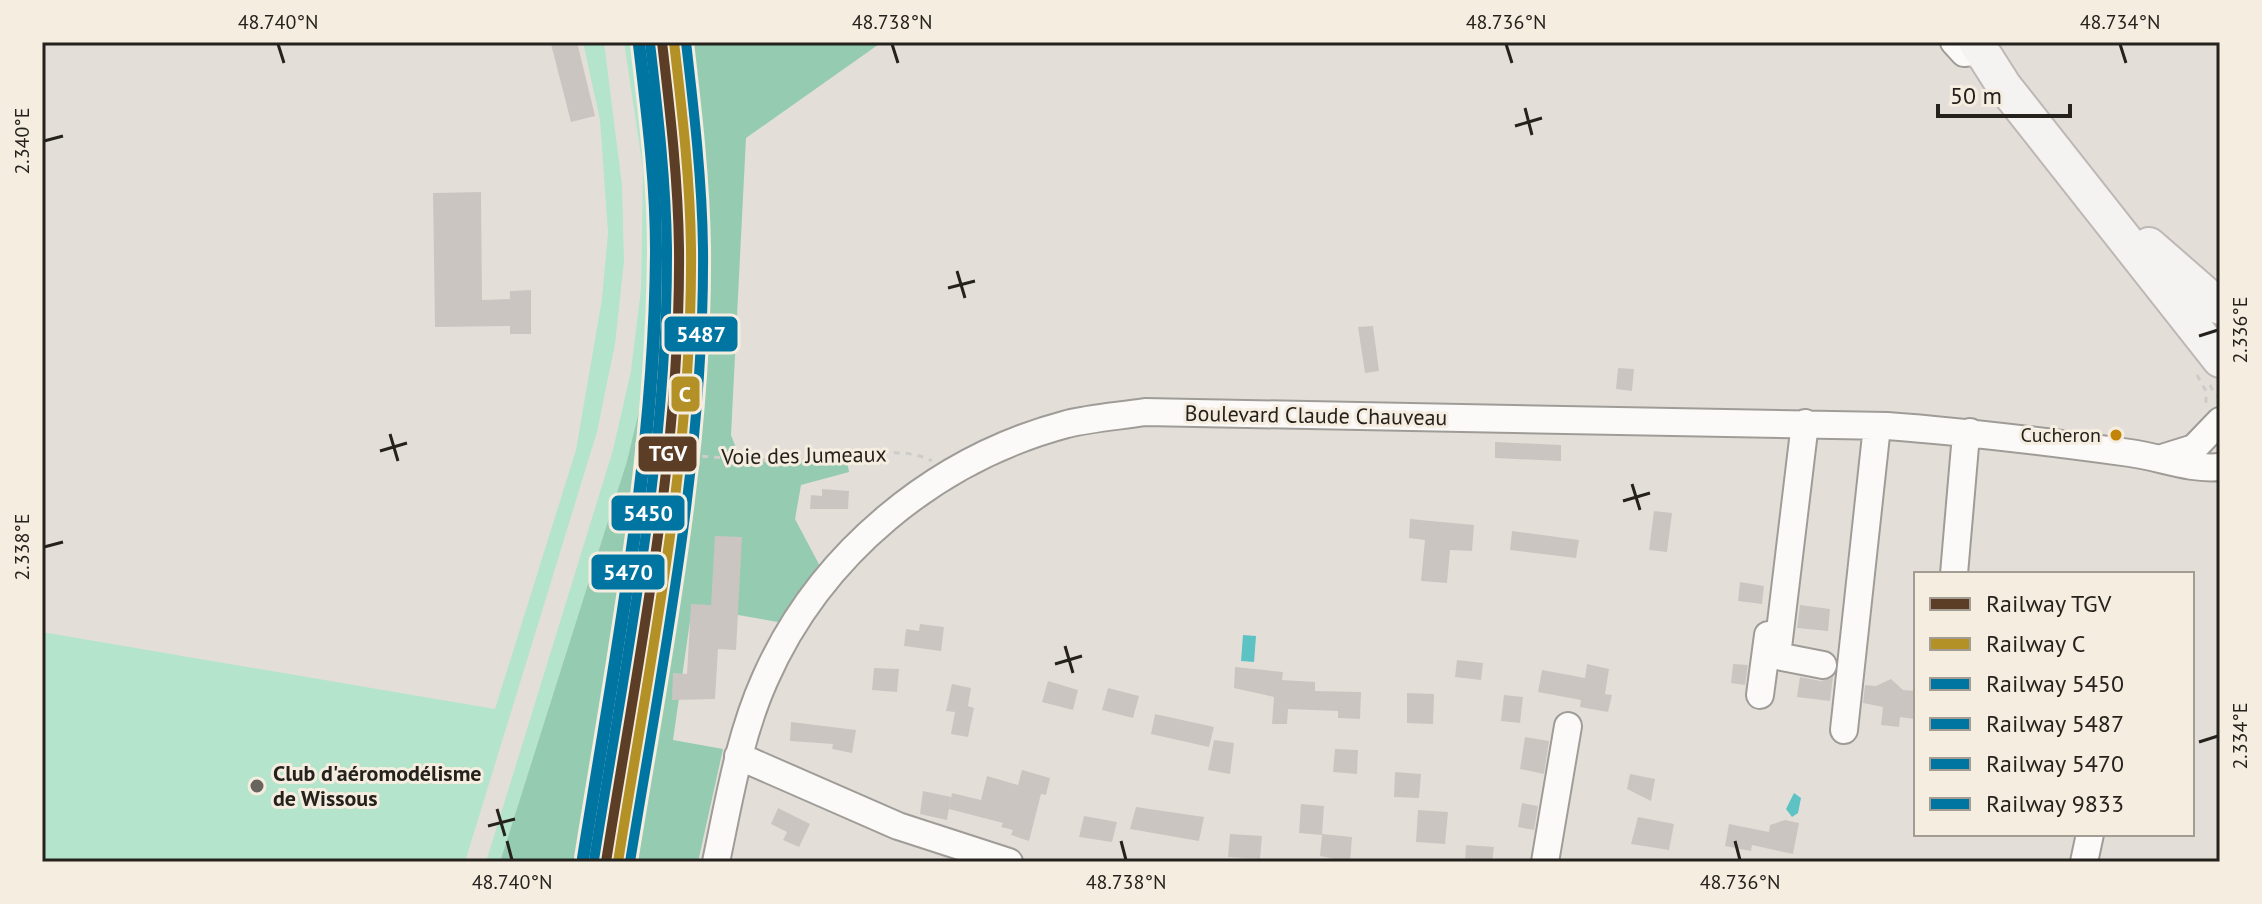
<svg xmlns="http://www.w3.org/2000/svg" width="2262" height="904" viewBox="0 0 2262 904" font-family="'PT Sans',sans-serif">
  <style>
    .green { fill: #b4e4cb }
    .forest { fill: #95cbb1 }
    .water { fill: #5dc2c4 }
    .building { fill: #cac5c1 }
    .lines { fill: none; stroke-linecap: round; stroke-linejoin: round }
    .minor-casing { stroke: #9f9c97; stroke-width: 30 }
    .major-casing { stroke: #bfb7b5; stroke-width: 38 }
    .path { stroke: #cdccca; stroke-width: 3; stroke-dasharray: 6 6; stroke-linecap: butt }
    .minor { stroke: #fbfaf9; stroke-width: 26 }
    .major { stroke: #f5f2f2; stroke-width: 34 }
    .rail-1-casing { stroke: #f5ede0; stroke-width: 16 }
    .rail-2-casing { stroke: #f5ede0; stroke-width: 16 }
    .rail-3-casing { stroke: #f5ede0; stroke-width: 16 }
    .rail-4-casing { stroke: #f5ede0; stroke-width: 16 }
    .rail-5-casing { stroke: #f5ede0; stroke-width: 16 }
    .rail-6-casing { stroke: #f5ede0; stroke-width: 16 }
    .rail-1 { stroke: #5c3e26; stroke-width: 10 }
    .rail-2 { stroke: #b39127; stroke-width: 10 }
    .rail-3 { stroke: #0075a1; stroke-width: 10 }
    .rail-4 { stroke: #0075a1; stroke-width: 10 }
    .rail-5 { stroke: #0075a1; stroke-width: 10 }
    .rail-6 { stroke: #0075a1; stroke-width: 10 }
    .ticks { fill: none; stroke: #25221d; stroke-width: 3 }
    .bus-dot { fill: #c28507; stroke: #f5ede0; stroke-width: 3 }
    .poi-dot { fill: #68645e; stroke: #f5ede0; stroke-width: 3 }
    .labels { text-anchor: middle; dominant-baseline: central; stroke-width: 6; stroke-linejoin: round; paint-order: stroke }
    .bus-label { font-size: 20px; fill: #25221d; stroke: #f5ede0; text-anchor: end }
    .street-label { font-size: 22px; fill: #25221d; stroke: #f5ede0 }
    .poi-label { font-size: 22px; font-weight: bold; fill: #25221d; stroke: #f5ede0; text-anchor: start }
    .line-badge { stroke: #f5ede0; stroke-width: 3 }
    .badge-label { font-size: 22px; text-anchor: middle; font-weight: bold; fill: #fff }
    .neatline { fill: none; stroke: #25221d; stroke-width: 3 }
    .ticks-label { font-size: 20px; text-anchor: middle; fill: #25221d }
  </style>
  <rect width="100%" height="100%" fill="#e3dfd8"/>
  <path class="green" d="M583 42H604L622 185 624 261 615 344 597 432 465 862H42V632L495 709 576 450 602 299 608 233 600 120Z
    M624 42H642C667 163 667 290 653 413L639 411 627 461 500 862H486L613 450 631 371 641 289 643 169Z
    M668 42H690L693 57 699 185 690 432 679 434 688 262 685 164Z"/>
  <path class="forest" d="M690 42H882L746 138 731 435 742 463 846 456 849 472 801 485 795 519 822 570 778 622 692 607 673 740 723 749 698 862H500L627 461 639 411 653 413 608 720 636 723 679 434 690 432 699 185Z"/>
  <path class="water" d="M1243 635 1256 636 1254 662 1241 661Z
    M1794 793 1801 798 1798 813 1792 817 1786 809Z"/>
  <path class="building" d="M558 42H577L595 116 571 122 551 44Z
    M481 192 482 300 510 299V291L531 290V334H510V326L435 327 433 193Z
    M1373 326 1379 371 1365 373 1358 327Z
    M1618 368 1634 369 1632 391 1616 389Z
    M1495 442 1561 445V461L1495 458Z
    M822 489 849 491 848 509H810L811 495 822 496Z
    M1654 511 1672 513 1667 552 1649 550Z
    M1410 519 1474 525 1472 551 1450 550 1447 583 1421 581 1425 540 1409 538Z
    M1512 531 1579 540 1576 558 1510 550Z
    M715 536 742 537 736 650 718 649 715 699 672 700 673 673 687 674 691 604 711 605Z
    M1740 582 1764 586 1762 604 1738 601Z
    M1800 605 1830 609 1828 631 1797 628Z
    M920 624 944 627 941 651 904 646 906 629 919 631Z
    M1457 660 1483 663 1481 680 1455 677Z
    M1587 664 1609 669 1605 694 1612 695 1608 712 1580 707 1581 700 1538 692 1542 670 1585 678Z
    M1733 664 1748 665 1745 685 1731 683Z
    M1235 667 1283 672 1282 680 1315 682V691L1361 692 1360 719 1338 718V711L1288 709 1287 724H1272L1274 697 1234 688Z
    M874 668 899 669 897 692 872 690Z
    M1800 677 1821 681 1833 677 1830 701 1797 697Z
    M1891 679 1903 690 1916 691 1914 719 1900 717 1899 727 1881 725 1883 707 1863 703 1865 685 1876 686Z
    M1048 681 1078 690 1073 710 1042 702Z
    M952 684 971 688 968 706 974 708 968 737 951 734 955 712 946 711Z
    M1108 688 1139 696 1133 718 1102 710Z
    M1407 693 1434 694 1433 724 1407 723Z
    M1504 695 1523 697 1520 723 1501 721Z
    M1155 714 1214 727 1209 747 1151 734Z
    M791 722 856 730 852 753 832 749 833 744 790 741Z
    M1525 737 1549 741 1544 774 1520 769Z
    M1214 740 1234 743 1230 774 1208 770Z
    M1335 749 1358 750 1357 774 1333 772Z
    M1022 770 1050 778 1046 795 1041 794 1029 841 1011 835 1013 830 1001 827 1003 823 949 809 952 793 981 800 987 776 1018 785Z
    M1395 772 1421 774 1419 798 1394 797Z
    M1630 774 1655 779 1651 801 1627 789Z
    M923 791 951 797 947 820 920 814Z
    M1522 803 1538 806 1534 830 1518 827Z
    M1301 804 1324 806 1322 834 1352 837 1350 862 1320 856 1322 835 1299 833Z
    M1136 807 1204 817 1199 841 1130 829Z
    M778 808 810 824 799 847 783 840 787 832 771 824Z
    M1418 810 1448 812 1445 844 1416 842Z
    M1084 816 1117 822 1112 842 1079 837Z
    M1638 817 1674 824 1669 850 1631 844Z
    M1785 820 1799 823 1793 854 1752 845 1751 851 1725 846 1729 824 1769 832 1770 825Z
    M1230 834 1262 836 1260 859 1228 857Z
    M1466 845 1494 847 1492 862H1465Z"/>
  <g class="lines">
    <g class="minor-casing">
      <path id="minor" d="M1954 42 1964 53 1980 51
        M1805 423 1777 656 1823 665
        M2162 458 2194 448 2220 421
        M1954 574 1965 446 1970 432
        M1760 695 1768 635
        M1844 730 1877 426
        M738 756 898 826 1009 862
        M716 862C729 801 739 737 765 679 820 554 935 459 1067 424 1092 418 1120 416 1145 412L1887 426C1969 432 2049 442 2130 453 2160 457 2190 470 2220 467
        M1545 862 1568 726
        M2084 862 2090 834"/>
    </g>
    <g class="major-casing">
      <path id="major" d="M1976 42 2004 86 2220 360
        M2149 245 2220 307"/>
    </g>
    <path class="path" d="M673 42 688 165 693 260 681 430 685 455C734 459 784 462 834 459 866 457 901 445 932 461
      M2197 375 2206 391V404
      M2210 385 2215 395 2220 396"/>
    <use href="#minor" class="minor"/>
    <use href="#major" class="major"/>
    <g class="rail-1-casing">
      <path id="rail-1" d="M606 862C638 659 681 454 679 248 678 178 670 111 662 42"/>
    </g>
    <g class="rail-2-casing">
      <path id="rail-2" d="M618 862C650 659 693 454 691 248 690 178 682 111 674 42"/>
    </g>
    <g class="rail-3-casing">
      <path id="rail-3" d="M594 860C626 658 668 454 667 248 666 179 658 112 650 43"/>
    </g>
    <g class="rail-4-casing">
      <path id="rail-4" d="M630 862C663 659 705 454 703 248 702 179 694 111 686 42"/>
    </g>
    <g class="rail-5-casing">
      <path id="rail-5" d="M582 858C614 657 654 455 655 250 655 181 646 113 638 45"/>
    </g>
    <g class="rail-6-casing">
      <path id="rail-6" d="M584 860C616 658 658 454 657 248 657 179 649 112 640 43"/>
    </g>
    <use href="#rail-1" class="rail-1"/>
    <use href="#rail-2" class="rail-2"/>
    <use href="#rail-3" class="rail-3"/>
    <use href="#rail-4" class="rail-4"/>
    <use href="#rail-5" class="rail-5"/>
    <use href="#rail-6" class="rail-6"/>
  </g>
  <path class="ticks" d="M278 44 284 63M892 44 898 63M1506 44 1512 63M2120 44 2126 63M1525 108 1532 135M1515 126 1542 118M44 141 63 136M957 271 965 298M948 288 975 281M2199 336 2218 330M390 434 398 461M380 451 407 443M1632 484 1640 510M1623 501 1650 493M44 547 63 542M1065 646 1073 673M1055 664 1082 656M2199 742 2218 736M497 809 505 836M488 826 515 819M507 841 512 860M1121 841 1126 860M1735 841 1740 860"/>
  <circle class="bus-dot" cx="2116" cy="435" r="7"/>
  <circle class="poi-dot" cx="257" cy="786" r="8"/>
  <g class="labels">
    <g class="bus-label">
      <text x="2101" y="435">Cucheron</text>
    </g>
    <g class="street-label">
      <text transform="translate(1316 415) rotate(1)">Boulevard Claude Chauveau</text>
      <text transform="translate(804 455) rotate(-1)">Voie des Jumeaux</text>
    </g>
    <g class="poi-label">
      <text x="273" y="773">Club d'aéromodélisme<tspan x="273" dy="25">de Wissous</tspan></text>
    </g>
  </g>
  <g class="line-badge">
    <rect x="663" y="315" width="76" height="38" rx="8" fill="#0075a1"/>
    <rect x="670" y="375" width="31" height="38" rx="8" fill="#b39127"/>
    <rect x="637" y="435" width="61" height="38" rx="8" fill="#5c3e26"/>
    <rect x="610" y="494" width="76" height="38" rx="8" fill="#0075a1"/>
    <rect x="590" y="553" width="76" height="38" rx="8" fill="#0075a1"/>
  </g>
  <g class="badge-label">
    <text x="701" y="342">5487</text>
    <text x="685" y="402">C</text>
    <text x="668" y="461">TGV</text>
    <text x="648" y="521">5450</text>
    <text x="628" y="580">5470</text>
  </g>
  <rect width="2262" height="904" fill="none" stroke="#f5ede0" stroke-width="88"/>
  <rect x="1914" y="572" width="280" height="264" fill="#f5ede0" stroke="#a29c92" stroke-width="2"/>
  <rect x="1930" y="598" width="40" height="12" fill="#5c3e26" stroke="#a29c92" stroke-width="2"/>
  <text x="1986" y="612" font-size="24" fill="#25221d">Railway TGV</text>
  <rect x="1930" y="638" width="40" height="12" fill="#b39127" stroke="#a29c92" stroke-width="2"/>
  <text x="1986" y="652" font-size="24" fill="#25221d">Railway C</text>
  <rect x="1930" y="678" width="40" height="12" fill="#0075a1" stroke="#a29c92" stroke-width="2"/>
  <text x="1986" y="692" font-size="24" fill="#25221d">Railway 5450</text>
  <rect x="1930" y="718" width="40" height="12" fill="#0075a1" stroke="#a29c92" stroke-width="2"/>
  <text x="1986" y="732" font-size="24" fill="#25221d">Railway 5487</text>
  <rect x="1930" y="758" width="40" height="12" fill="#0075a1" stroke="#a29c92" stroke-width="2"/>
  <text x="1986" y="772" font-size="24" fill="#25221d">Railway 5470</text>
  <rect x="1930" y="798" width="40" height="12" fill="#0075a1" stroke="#a29c92" stroke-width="2"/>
  <text x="1986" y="812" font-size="24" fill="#25221d">Railway 9833</text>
  <path d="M1938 104v12h132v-12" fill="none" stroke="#25221d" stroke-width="4"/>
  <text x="1950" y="104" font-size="24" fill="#25221d" stroke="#f5ede0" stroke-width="6" paint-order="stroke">50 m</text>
  <rect x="44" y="44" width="2174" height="816" class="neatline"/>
  <g class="ticks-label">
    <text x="278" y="29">48.740°N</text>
    <text x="892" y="29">48.738°N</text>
    <text x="1506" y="29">48.736°N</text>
    <text x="2120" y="29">48.734°N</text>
    <text transform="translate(22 141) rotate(-90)" y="7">2.340°E</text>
    <text transform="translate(2240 330) rotate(-90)" y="7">2.336°E</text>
    <text transform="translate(22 547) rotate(-90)" y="7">2.338°E</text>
    <text transform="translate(2240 736) rotate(-90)" y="7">2.334°E</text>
    <text x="512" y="889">48.740°N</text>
    <text x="1126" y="889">48.738°N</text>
    <text x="1740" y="889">48.736°N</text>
  </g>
</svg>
